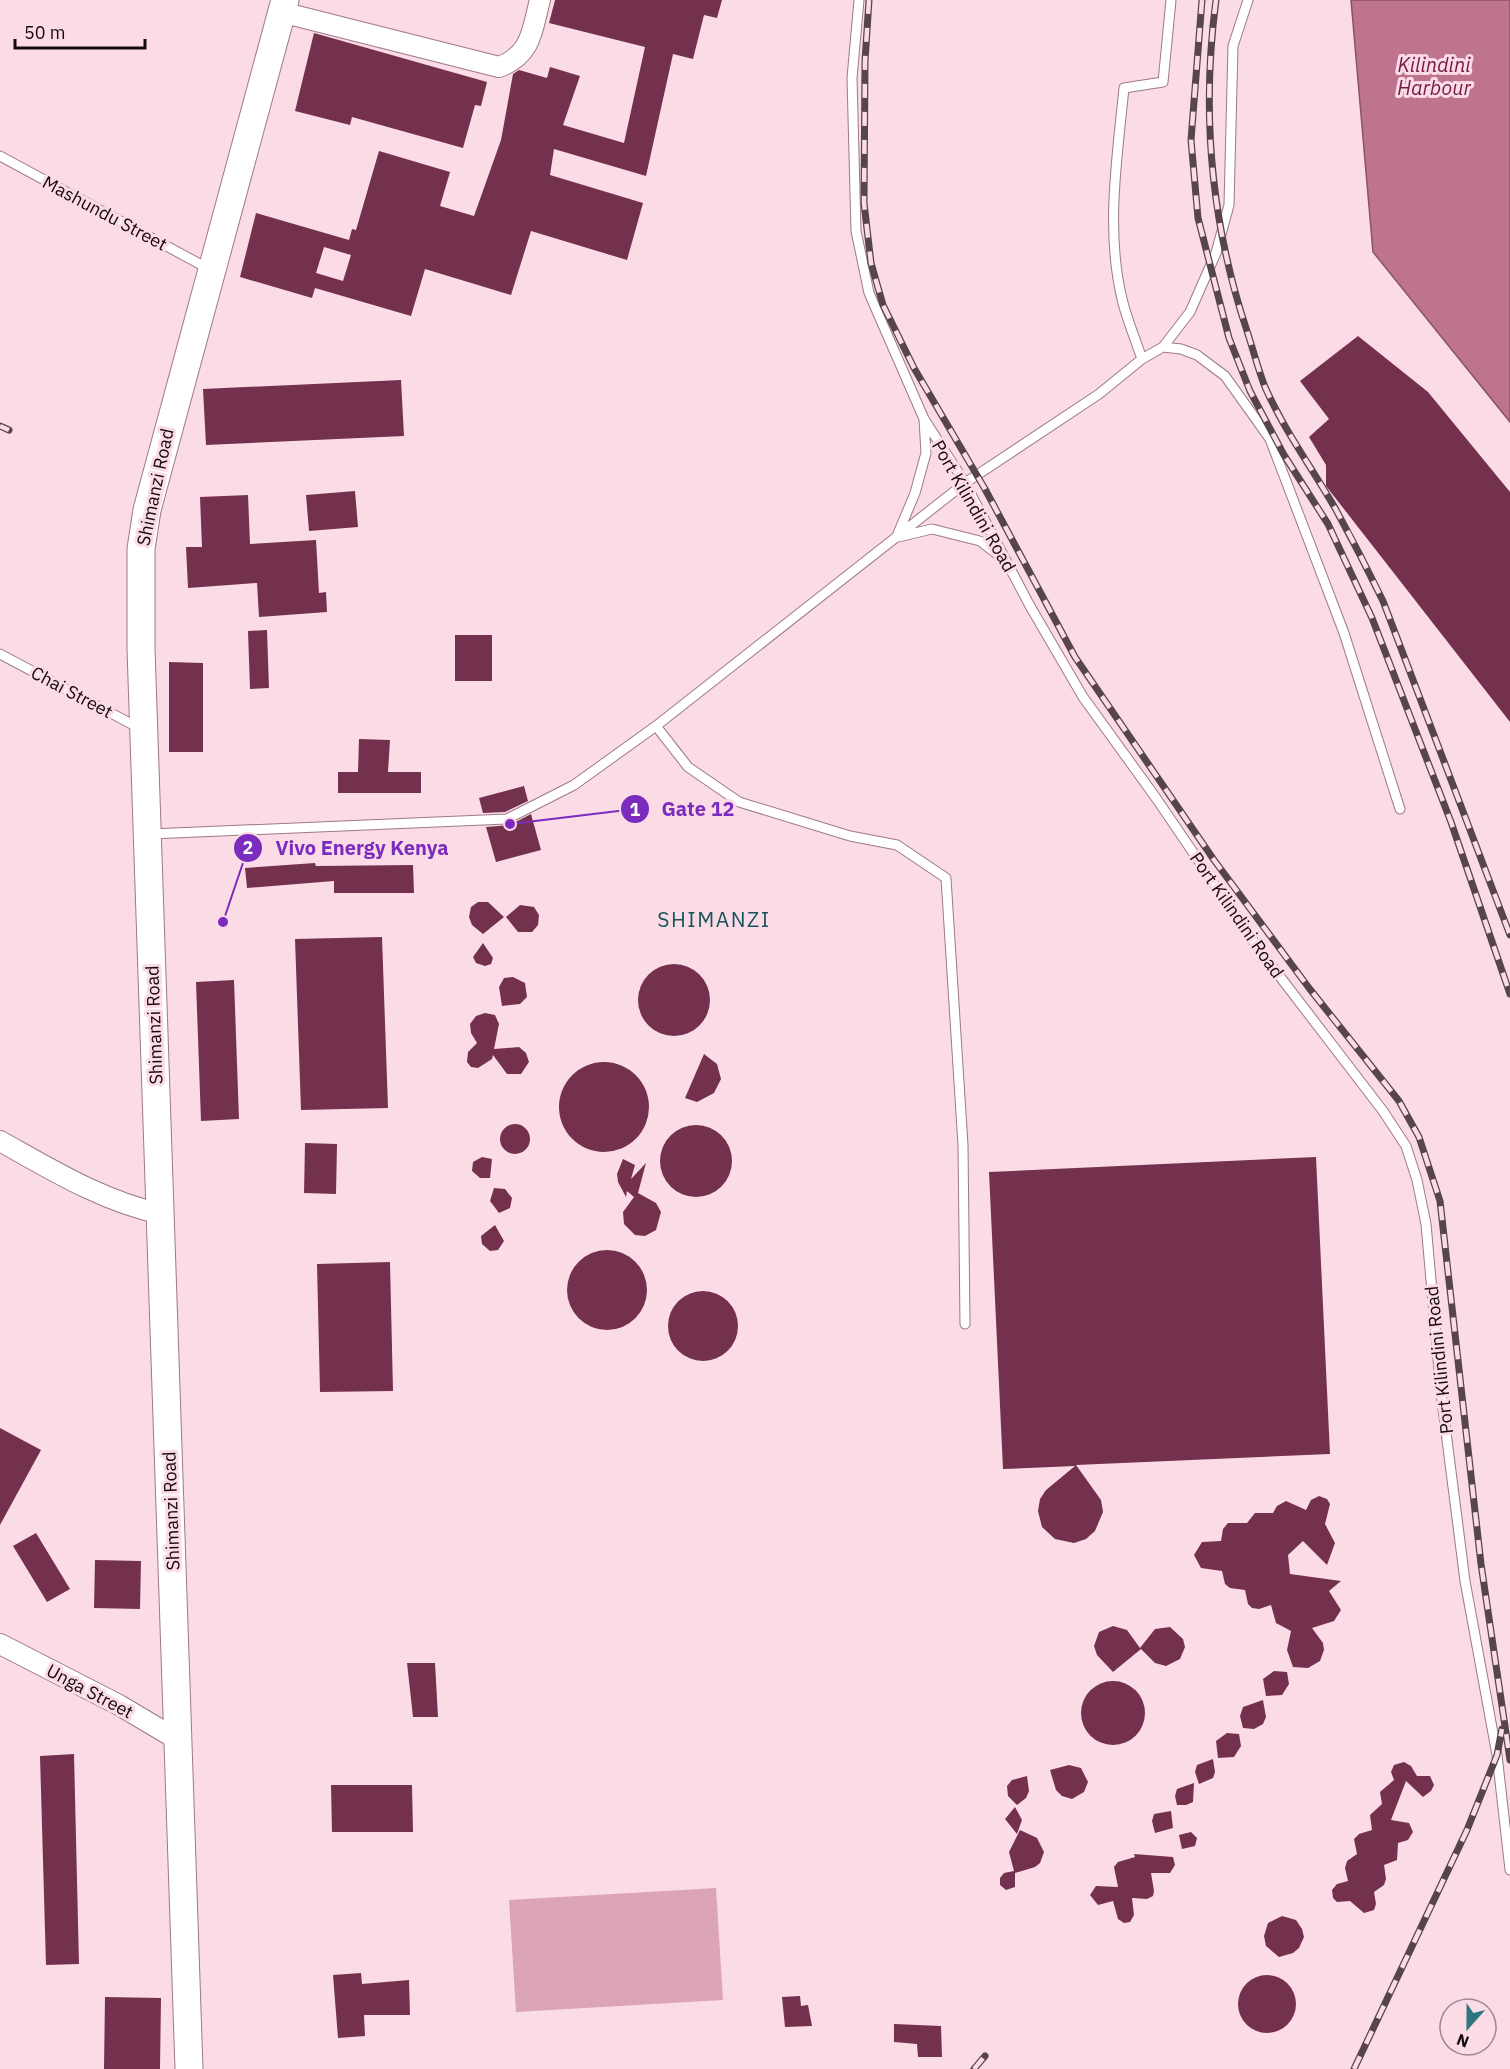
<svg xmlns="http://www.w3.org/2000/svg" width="1510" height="2069" viewBox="0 0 1510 2069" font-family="'IBM Plex Sans',sans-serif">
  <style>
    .green { fill: #dca4b7 }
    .water { fill: #be738f; stroke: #8b5368; stroke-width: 1.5 }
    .building { fill: #74314d; fill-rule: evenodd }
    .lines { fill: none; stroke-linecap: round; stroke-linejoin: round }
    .lane-casing { stroke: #9d7a85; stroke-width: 11 }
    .street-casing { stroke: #9d7a85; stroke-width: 22 }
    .secondary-casing { stroke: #9d7a85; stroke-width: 29 }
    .lane { stroke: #fff; stroke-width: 9 }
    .street { stroke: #fff; stroke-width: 20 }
    .secondary { stroke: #fff; stroke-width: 27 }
    .rail-casing { stroke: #57454c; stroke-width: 7 }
    .rail { stroke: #fbdbe6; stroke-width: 4.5; stroke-dasharray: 14; stroke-linecap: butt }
    .labels { text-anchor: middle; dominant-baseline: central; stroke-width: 6; stroke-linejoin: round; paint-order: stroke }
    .street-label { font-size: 18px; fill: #15090e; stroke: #fbdbe6 }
    .water-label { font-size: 20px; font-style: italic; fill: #751b46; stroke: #fbdbe6 }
    .quarter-label { font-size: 21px; letter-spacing: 1.5px; fill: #17535a; stroke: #fbdbe6 }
    .leader { fill: none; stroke: #7b2cbf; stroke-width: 2 }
    .callout-dot { fill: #7b2cbf; stroke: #fbdbe6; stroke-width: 2 }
    .mark-label { font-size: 18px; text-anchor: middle; font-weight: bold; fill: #fff }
    .callout-label { font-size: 20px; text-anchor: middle; font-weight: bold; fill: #7b2cbf; stroke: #fbdbe6; stroke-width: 6; stroke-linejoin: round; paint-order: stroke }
  </style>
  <rect width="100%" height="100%" fill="#fbdbe6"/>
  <path class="green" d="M716 1888 723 2000 516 2012 509 1900Z"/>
  <path class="water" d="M1351 0H1510V422L1373 252Z"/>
  <path class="building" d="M555 0H722L717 18 704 15 693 59 673 54 646 176 554 149 550 175 643 203 627 260 531 231 511 295 425 269 411 316 315 288 312 298 240 277 256 213 349 240 352 229 356 230 379 151 450 172 440 206 474 216 501 140 513 74 519 70 547 78 550 67 580 76 563 125 624 143 645 47 549 23ZM324 247 351 255 343 281 316 273Z
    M314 33 487 82 481 106 475 105 463 148 352 117 350 125 295 111Z
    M1358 336 1428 392 1510 492V722L1326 486V465L1309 437 1329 419 1300 381Z
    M401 380 404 436 206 445 203 389Z
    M355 491 358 527 309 531 306 495Z
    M248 495 250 544 316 540 319 593 326 592 327 612 259 617 257 583 188 588 186 547H202L200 497Z
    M267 630 269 688 250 689 248 631Z
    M455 635H492V681H455Z
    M169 662 203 663V752H169Z
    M359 739 390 740 388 772H421V793H338V772H358Z
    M524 786 528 801 505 812 483 813 479 798Z
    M531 814 541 850 496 862 486 827 510 825Z
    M315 863 316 866 413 865 414 893H334V881L247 888 245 868Z
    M478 902H488L504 917 483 934 472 925 469 917 471 907Z
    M520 905 534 907 539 915 538 925 532 932H518L506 917Z
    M382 937 388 1108 301 1110 295 939Z
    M483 943 493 958 491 964 485 966 476 963 473 957Z
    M638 1000a36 36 0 1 1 72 0a36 36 0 1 1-72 0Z
    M513 977 525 983 527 997 520 1004 502 1006 499 987 504 978Z
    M234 980 239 1119 201 1121 196 982Z
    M485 1013 495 1015 499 1024 494 1049 519 1047 526 1053 529 1062 521 1074H507L493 1055 492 1059 478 1068 471 1067 467 1062 468 1052 477 1043 471 1033 470 1024 476 1016Z
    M704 1054 717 1064 721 1079 714 1093 697 1102 685 1098Z
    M559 1107a45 45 0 1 1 90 0a45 45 0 1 1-90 0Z
    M500 1139a15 15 0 1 1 30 0a15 15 0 1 1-30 0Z
    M660 1161a36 36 0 1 1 72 0a36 36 0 1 1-72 0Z
    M305 1143 337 1144 336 1194 304 1193Z
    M482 1157 492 1159 490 1178H480L472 1171 473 1162Z
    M1316 1157 1330 1454 1076 1465 1101 1500 1103 1512 1095 1531 1086 1539 1074 1543 1055 1539 1042 1527 1038 1511 1040 1499 1046 1490 1075 1466 1003 1469 989 1172Z
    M623 1159 635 1165 631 1179 646 1163 638 1193 656 1203 661 1212 656 1230 645 1236 635 1235 624 1224 623 1212 634 1197 627 1191 626 1197 618 1182 617 1174Z
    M494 1188 505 1189 512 1198 510 1208 499 1213 490 1201Z
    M495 1225 504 1241 498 1250 490 1251 482 1244 481 1236Z
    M567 1290a40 40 0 1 1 80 0a40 40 0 1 1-80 0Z
    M390 1262 393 1391 320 1392 317 1264Z
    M668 1326a35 35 0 1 1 70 0a35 35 0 1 1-70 0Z
    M0 1428 41 1450 0 1525Z
    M1319 1496 1327 1499 1330 1504 1325 1524 1335 1543 1327 1565 1303 1541 1288 1555 1290 1574 1341 1581 1329 1591 1341 1610 1334 1621 1312 1628 1323 1643 1324 1650 1320 1661 1308 1668 1293 1667 1287 1650 1291 1631 1276 1623 1271 1605 1259 1609 1252 1608 1248 1604 1245 1590 1230 1588 1225 1584 1222 1571 1201 1568 1194 1555 1202 1542 1221 1541 1223 1529 1228 1523H1247L1255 1513H1273L1277 1506 1286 1501 1306 1510 1311 1500Z
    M36 1533 70 1589 47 1602 13 1546Z
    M95 1560 141 1561 140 1609 94 1608Z
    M1113 1626 1127 1630 1140 1648 1155 1629 1170 1627 1183 1639 1185 1647 1180 1659 1166 1666 1155 1663 1141 1649 1113 1672 1097 1655 1094 1646 1099 1632Z
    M407 1663H435L438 1717H413Z
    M1274 1671 1287 1672 1289 1684 1282 1695 1266 1696 1263 1679Z
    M1081 1713a32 32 0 1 1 64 0a32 32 0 1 1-64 0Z
    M1263 1700 1266 1717 1263 1724 1254 1729 1243 1728 1240 1716 1243 1707Z
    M1227 1733 1239 1734 1241 1746 1234 1757 1218 1758 1216 1741Z
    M74 1754 79 1964 46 1965 40 1756Z
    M1213 1759 1215 1772 1213 1778 1199 1784 1195 1772 1197 1765Z
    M1404 1762 1411 1766 1417 1776H1430L1434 1785 1431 1791 1423 1797 1406 1781 1391 1820 1409 1823 1413 1832 1408 1840 1398 1843 1397 1860 1384 1865 1386 1879 1384 1885 1374 1892 1376 1904 1374 1910 1364 1913 1350 1901 1337 1902 1333 1898 1332 1890 1337 1884 1348 1881 1345 1868 1347 1861 1357 1854 1354 1839 1359 1834 1372 1830 1370 1815 1382 1804 1380 1792 1394 1780 1391 1772 1394 1765Z
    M1069 1765 1081 1768 1088 1782 1084 1792 1072 1799 1062 1796 1056 1790 1050 1770Z
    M1027 1776 1029 1791 1026 1798 1017 1805 1008 1796 1007 1786 1012 1780Z
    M1194 1783 1193 1802 1186 1805H1177L1175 1796 1177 1789Z
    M331 1785H412L413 1832H332Z
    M1015 1807 1022 1820 1017 1834 1005 1819Z
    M1171 1811 1173 1828 1155 1833 1152 1821 1154 1814Z
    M1020 1830 1037 1838 1044 1852 1040 1863 1035 1867 1015 1873V1887L1006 1890 1000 1885V1878L1004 1873 1014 1871 1009 1852Z
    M1191 1832 1197 1838 1195 1846 1182 1849 1179 1835Z
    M1134 1854 1173 1857 1175 1865 1170 1873H1151L1154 1891 1153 1896 1147 1899 1132 1898 1134 1915 1130 1922 1124 1923 1118 1919 1113 1901 1098 1905 1090 1895 1096 1886 1118 1887 1114 1867 1118 1862 1135 1857Z
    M1282 1916 1296 1920 1302 1929 1304 1937 1299 1948 1293 1953 1279 1957 1266 1946 1264 1936 1268 1923Z
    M361 1973 362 1984 409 1980 410 2015H364L365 2036 338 2038 333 1975Z
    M1238 2004a29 29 0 1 1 58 0a29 29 0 1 1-58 0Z
    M800 1996 801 2006 808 2005 812 2026 785 2027 782 1997Z
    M105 1997 161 1998 160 2069H104Z
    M894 2024 941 2026 942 2057H918L917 2044 894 2042Z"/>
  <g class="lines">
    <g class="lane-casing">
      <path id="lane" d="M859 0 852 78 856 231 869 293 924 419 965 483 1030 606 1083 697 1156 798 1258 948 1383 1111 1406 1146 1417 1180 1426 1224 1441 1393 1465 1581 1497 1755 1510 1870
        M0 156 209 269
        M1163 347 1190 312 1216 253 1229 205 1233 46 1248 0
        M1142 359C1136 341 1128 322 1123 303 1105 233 1117 159 1124 88L1163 82 1171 0
        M897 536 915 493 926 453 924 420
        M898 537 932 529 980 541 1002 558
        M0 654 139 728
        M656 726 688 767 739 802 850 836 897 845 946 878 963 1145 965 1324
        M150 834 507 819 574 785 656 726 965 483 1099 394 1142 359 1163 347 1181 349 1197 355 1225 376 1270 439 1344 633 1400 809"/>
    </g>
    <g class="street-casing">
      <path id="street" d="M281 12 499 67C532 55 532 30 540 0
        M0 1141C52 1170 102 1201 161 1214
        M0 1644 119 1705 178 1740"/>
    </g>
    <g class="secondary-casing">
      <path id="secondary" d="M189 2069 141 649V549L147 510 285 0"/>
    </g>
    <use href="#lane" class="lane"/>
    <use href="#street" class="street"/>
    <use href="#secondary" class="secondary"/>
    <g class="rail-casing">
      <path id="rail" d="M869 0 865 61 864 203 871 263 883 305 914 368 985 489 1075 657 1214 860 1309 988 1399 1101 1419 1137 1440 1201 1481 1564 1510 1760
        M1202 0 1191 140 1198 218 1229 338 1250 391 1284 455 1328 524 1372 618 1451 822 1510 994
        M1216 0C1201 113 1211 223 1247 331 1253 349 1258 369 1265 387 1284 430 1312 468 1335 508 1352 539 1368 570 1383 601L1510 935
        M0 426 9 430
        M974 2069 985 2056
        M1354 2069 1467 1830 1497 1755 1502 1729"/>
    </g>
    <use href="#rail" class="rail"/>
  </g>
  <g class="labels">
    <g class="street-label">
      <text transform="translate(105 213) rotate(28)">Mashundu Street</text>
      <text transform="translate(155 487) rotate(-78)">Shimanzi Road</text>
      <text transform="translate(974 506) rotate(60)">Port Kilindini Road</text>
      <text transform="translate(72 692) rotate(28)">Chai Street</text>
      <text transform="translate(1237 915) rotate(55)">Port Kilindini Road</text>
      <text transform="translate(154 1025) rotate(-92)">Shimanzi Road</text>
      <text transform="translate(1439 1360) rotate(-96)">Port Kilindini Road</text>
      <text transform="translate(171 1511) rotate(-92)">Shimanzi Road</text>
      <text transform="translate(90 1691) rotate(28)">Unga Street</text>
    </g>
    <g class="water-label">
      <text x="1434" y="64">Kilindini<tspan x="1434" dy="23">Harbour</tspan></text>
    </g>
    <g class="quarter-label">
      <text x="714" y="919">SHIMANZI</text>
    </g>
  </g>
  <path class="leader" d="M510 824L635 809M223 922L248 848"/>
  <g class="callout-dot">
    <circle cx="510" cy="824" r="6"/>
    <circle cx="223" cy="922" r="6"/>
    <circle cx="635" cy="809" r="15"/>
    <circle cx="248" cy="848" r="15"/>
  </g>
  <g class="mark-label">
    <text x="635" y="816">1</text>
    <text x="248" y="854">2</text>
  </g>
  <g class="callout-label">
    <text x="698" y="816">Gate 12</text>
    <text x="362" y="855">Vivo Energy Kenya</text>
  </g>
  <g transform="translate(1468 2027) rotate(201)"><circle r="28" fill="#fbdbe6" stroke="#9f8790" stroke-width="1.5"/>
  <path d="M0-4.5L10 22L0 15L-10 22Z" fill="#2e767f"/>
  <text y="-9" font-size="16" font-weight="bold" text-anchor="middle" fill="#15090e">N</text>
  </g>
  <path d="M15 39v9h130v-9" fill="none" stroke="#15090e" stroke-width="3"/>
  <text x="24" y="39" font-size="18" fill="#15090e" stroke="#fbdbe6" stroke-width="4.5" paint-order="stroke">50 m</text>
</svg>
